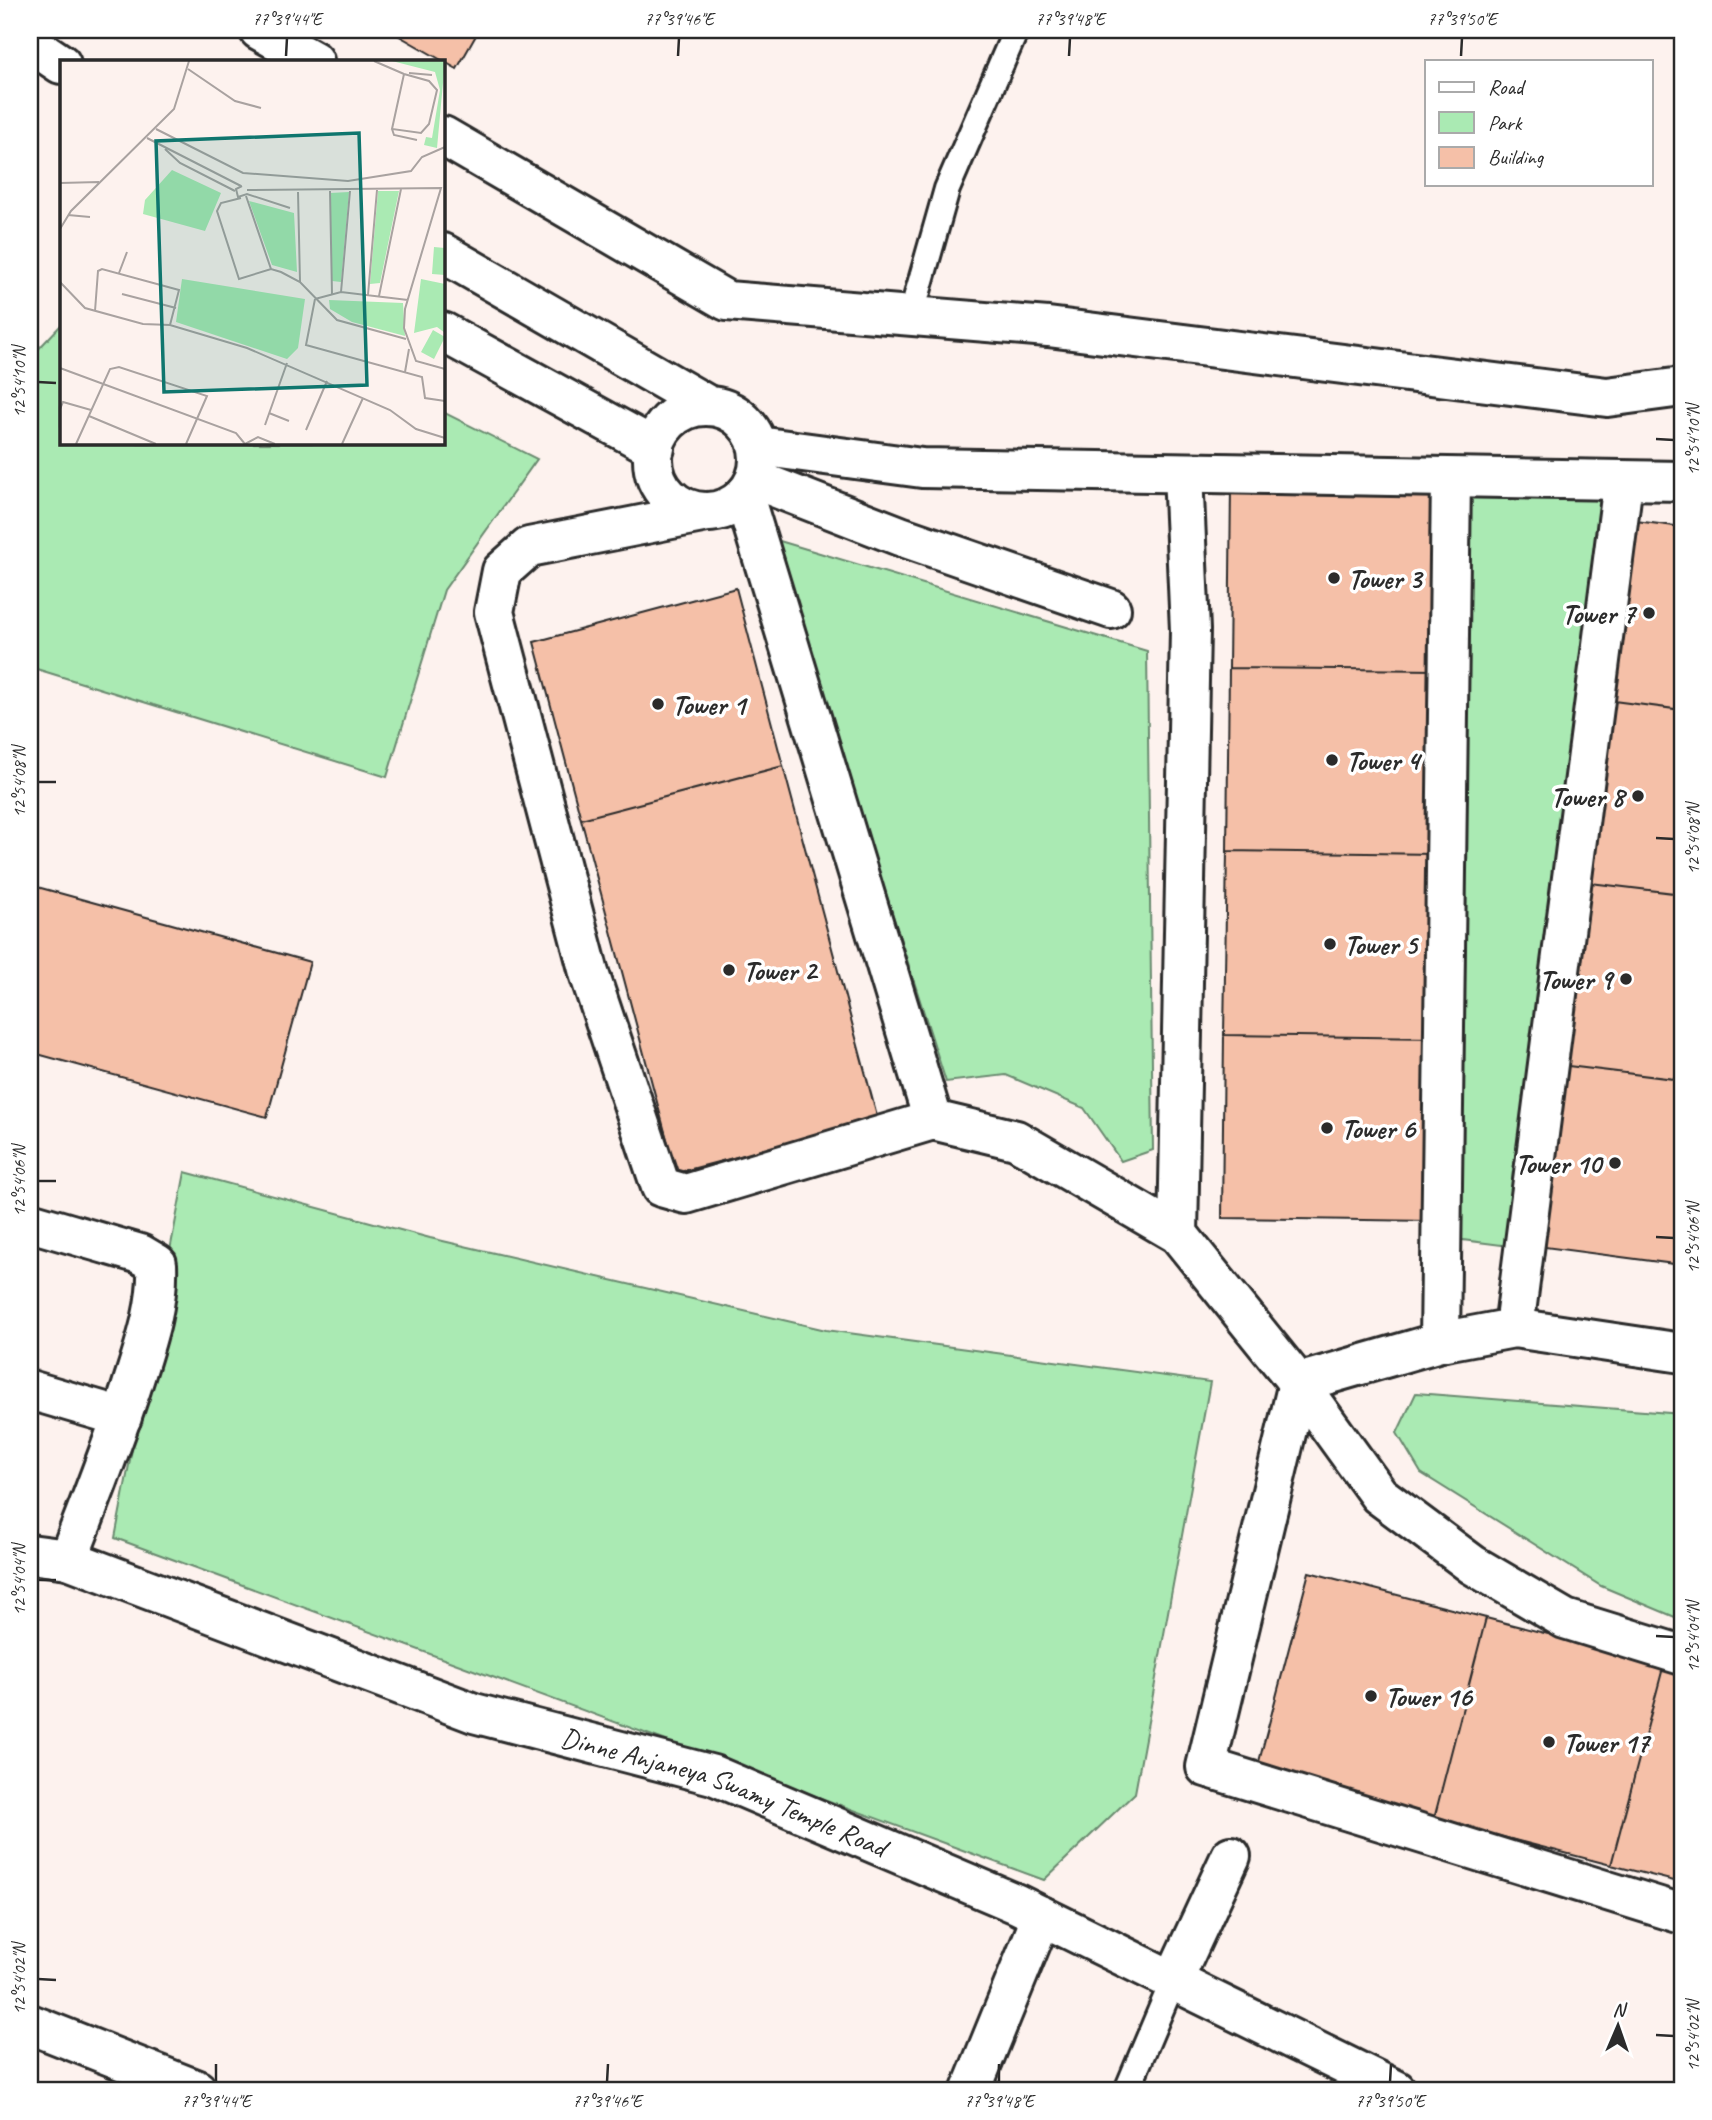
<svg xmlns="http://www.w3.org/2000/svg" width="1712" height="2120" viewBox="0 0 1712 2120" font-family="Caveat,sans-serif">
  <style>
    .green { fill: #aaeab3; stroke: #6a8a6f; stroke-width: 2 }
    .building { fill: #f5c0a8; stroke: #2b2b2b; stroke-width: 2 }
    .lines { fill: none; stroke-linecap: round; stroke-linejoin: round }
    .service-casing { stroke: #2b2b2b; stroke-width: 30 }
    .minor-casing { stroke: #2b2b2b; stroke-width: 44 }
    .service { stroke: #fff; stroke-width: 24 }
    .minor { stroke: #fff; stroke-width: 38 }
    .ticks { fill: none; stroke: #2b2b2b; stroke-width: 2.5 }
    .poi-dot { fill: #2b2b2b; stroke: #fff; stroke-width: 2.5 }
    .labels { text-anchor: middle; dominant-baseline: central; stroke-width: 7; stroke-linejoin: round; paint-order: stroke }
    .poi-label { font-size: 28px; font-weight: bold; fill: #2b2b2b; stroke: #fff; text-anchor: start }
    .street-label { font-size: 28px; fill: #2b2b2b; stroke: #fff }
    .inset-road { fill: none; stroke: #a9a2a0; stroke-width: 2 }
    .view { fill: #0f766e; fill-opacity: 0.15; stroke: #0f766e; stroke-width: 3.5 }
    .inset-edge { fill: none; stroke: #2b2b2b; stroke-width: 3.5 }
    .neatline { fill: none; stroke: #2b2b2b; stroke-width: 2.5 }
    .ticks-label { font-size: 18px; text-anchor: middle; fill: #2b2b2b }
  </style>
  <rect width="100%" height="100%" fill="#fdf2ee"/>
  <filter id="ink" filterUnits="userSpaceOnUse"><feTurbulence type="fractalNoise" baseFrequency=".0143" numOctaves="2"/><feDisplacementMap in="SourceGraphic" scale="14" xChannelSelector="R" yChannelSelector="G"/><feConvolveMatrix kernelMatrix="1 2 1 2 8 2 1 2 1" color-interpolation-filters="sRGB"/></filter>
  <g filter="url(#ink)">
    <path class="green" d="M61 325V443H443V412L537 459 444 590 387 777 30 667V358Z
      M1458 489 1616 493 1517 1247 1447 1238Z
      M773 539 1147 651 1153 1150 1121 1161 1084 1108 1006 1075 946 1082Z
      M185 1172 430 1238 826 1330 1210 1382 1135 1793 1044 1880 115 1538Z
      M1416 1393 1682 1414V1620L1601 1586 1421 1473 1397 1433Z"/>
    <path class="building" d="M389 30H479L457 69Z
      M1231 486 1440 489 1438 670 1229 668Z
      M1628 520 1682 527V710L1606 700Z
      M736 588 783 766 581 819 534 642Z
      M1229 668 1438 670 1435 854 1227 851Z
      M1606 700 1682 710V894L1582 882Z
      M783 766 878 1120 676 1173 581 819Z
      M1227 851 1435 854 1433 1038 1224 1035Z
      M1582 882 1682 894V1080L1560 1065Z
      M30 885 310 962 267 1117 30 1052Z
      M1224 1035 1433 1038 1431 1221 1222 1218Z
      M1560 1065 1682 1080V1265L1537 1246Z
      M1309 1572 1486 1618 1434 1819 1256 1773Z
      M1486 1618 1664 1664 1611 1865 1434 1819Z
      M1664 1664 1682 1669V1883L1611 1865Z"/>
    <g class="lines">
      <g class="service-casing">
        <path id="service" d="M911 316 947 189 1016 30
          M1127 2090 1173 1981"/>
      </g>
      <g class="minor-casing">
        <g id="minor">
          <path d="M259 30 314 61"/>
          <path d="M30 43 61 64"/>
          <path d="M443 136 727 301 1048 327 1607 397 1682 387"/>
          <path d="M443 253 709 406"/>
          <path d="M443 332 655 448"/>
          <circle cx="706" cy="459" r="53"/>
          <path d="M758 446 922 468 1682 481"/>
          <path d="M756 480 900 536 1111 609"/>
          <path d="M744 496 933 1120"/>
          <path d="M707 512 529 547 502 571 494 612 589 973 661 1187 686 1194 933 1120 1016 1140 1178 1234 1298 1383 1379 1495 1473 1565 1565 1619 1682 1655"/>
          <path d="M30 1222 140 1254 157 1264C159 1307 144 1347 131 1389 112 1446 90 1503 68 1559"/>
          <path d="M1178 1234 1190 630 1183 473"/>
          <path d="M1514 1328 1623 482"/>
          <path d="M1440 1342 1451 478"/>
          <path d="M1298 1383 1206 1767 1682 1914"/>
          <path d="M1298 1383 1440 1342 1514 1328 1682 1353"/>
          <path d="M30 1390 122 1417"/>
          <path id="s1" d="M30 1554 68 1559 474 1713 713 1775 1017 1904 1396 2090"/>
          <path d="M1173 1981 1231 1856"/>
          <path d="M30 2024 197 2090"/>
          <path d="M971 2090 1042 1916"/>
        </g>
      </g>
      <use href="#service" class="service"/>
      <use href="#minor" class="minor"/>
    </g>
  </g>
  <path class="ticks" d="M286 56 287 38M678 56 679 38M1069 56 1070 38M1461 56 1462 38M38 382 56 383M1656 439 1674 440M38 782H56M1656 838 1674 839M38 1181H56M1656 1237 1674 1238M38 1580H56M1656 1636 1674 1637M38 1979 56 1980M1656 2035 1674 2036M216 2082V2064M607 2082 608 2064M999 2082V2064M1390 2082 1391 2064"/>
  <g class="poi-dot">
    <circle cx="1334" cy="578" r="7"/>
    <circle cx="1649" cy="613" r="7"/>
    <circle cx="658" cy="704" r="7"/>
    <circle cx="1332" cy="760" r="7"/>
    <circle cx="1638" cy="796" r="7"/>
    <circle cx="1330" cy="944" r="7"/>
    <circle cx="729" cy="970" r="7"/>
    <circle cx="1626" cy="979" r="7"/>
    <circle cx="1327" cy="1128" r="7"/>
    <circle cx="1615" cy="1163" r="7"/>
    <circle cx="1371" cy="1696" r="7"/>
    <circle cx="1549" cy="1742" r="7"/>
  </g>
  <g class="labels">
    <g class="poi-label">
      <text x="1348" y="578">Tower 3</text>
      <text x="1635" y="613" text-anchor="end">Tower 7</text>
      <text x="672" y="704">Tower 1</text>
      <text x="1346" y="760">Tower 4</text>
      <text x="1624" y="796" text-anchor="end">Tower 8</text>
      <text x="1344" y="944">Tower 5</text>
      <text x="743" y="970">Tower 2</text>
      <text x="1612" y="979" text-anchor="end">Tower 9</text>
      <text x="1341" y="1128">Tower 6</text>
      <text x="1601" y="1163" text-anchor="end">Tower 10</text>
      <text x="1385" y="1696">Tower 16</text>
      <text x="1563" y="1742">Tower 17</text>
    </g>
    <g class="street-label">
      <text stroke="none"><textPath href="#s1" startOffset="735">Dinne Anjaneya Swamy Temple Road</textPath></text>
    </g>
  </g>
  <g transform="translate(60 60)">
    <rect width="385" height="385" fill="#fdf2ee"/>
    <path d="M332 1H385L377 88 364 85 366 77 372 78 380 30 375 12ZM112 110 161 133 145 171 83 154 85 140ZM318 131H339L320 223 310 224ZM289 132 281 222 272 221 270 133ZM189 141 234 153 237 212 212 205ZM374 187 385 188V215L372 214ZM122 219 245 239 238 288 227 299 116 262ZM361 219 385 224V273L377 267 354 273ZM269 240 343 243 345 276 292 262 270 249ZM373 270 385 277 374 299 361 292Z" fill="#aaeab3"/>
    <path class="inset-road" d="M314 1 344 14M128 9 175 41 201 48M349 13 372 15M344 14 369 21 377 30 369 64 361 73 332 69ZM96 69 183 113 288 121 351 111 362 97 385 87M332 69 334 75 357 80M87 78 181 126M105 89 120 103 175 131M0 123 39 122M182 126 176 129 178 137 187 134 230 148M187 130 381 128 345 249 344 268 356 301 385 309M270 131 272 234M238 132 240 222M186 136 211 209M181 138 161 143 157 151 179 219 211 209 221 212 240 222 277 260 346 279M8 155 30 157M0 169 11 151 114 49 129 1M59 213 67 192M0 222 25 248 83 264 110 265 187 288 330 350 356 369 385 378M281 232 290 131M62 234 116 248M308 235 317 130M319 236 341 129M255 239 246 285 362 317 365 338 385 341M255 239 281 232 348 240M35 251 38 211 42 209 119 230 110 265M0 308 176 373 185 384M345 312 349 289M0 349 3 342 31 350M209 353 229 361M29 356 96 384M205 365 227 303M246 370 267 321M16 384 50 309 59 307 147 336 126 384M185 384 198 377 215 384M282 384 303 338"/>
    <path class="view" d="M299 73 307 325 104 332 96 81Z"/>
    <rect width="385" height="385" class="inset-edge"/>
  </g>
  <rect width="1712" height="2120" fill="none" stroke="#fff" stroke-width="77"/>
  <rect x="1425" y="60" width="228" height="126" fill="#ffffff" stroke="#aaaaaa" stroke-width="2"/>
  <rect x="1439" y="82" width="35" height="10" fill="#ffffff" stroke="#aaaaaa" stroke-width="2"/>
  <text x="1488" y="94" font-size="21" fill="#2b2b2b">Road</text>
  <rect x="1439" y="112" width="35" height="21" fill="#aaeab3" stroke="#aaaaaa" stroke-width="2"/>
  <text x="1488" y="130" font-size="21" fill="#2b2b2b">Park</text>
  <rect x="1439" y="147" width="35" height="21" fill="#f5c0a8" stroke="#aaaaaa" stroke-width="2"/>
  <text x="1488" y="164" font-size="21" fill="#2b2b2b">Building</text>
  <g transform="translate(1618 2026) rotate(2)" stroke="#ffffff" stroke-width="5" paint-order="stroke">
  <path d="M0-5L12 26L0 18L-12 26Z" fill="#2b2b2b"/>
  <text y="-10" font-size="19" font-weight="bold" text-anchor="middle" fill="#2b2b2b">N</text>
  </g>
  <rect x="38" y="38" width="1636" height="2044" class="neatline"/>
  <g class="ticks-label">
    <text x="287" y="25">77°39'44"E</text>
    <text x="679" y="25">77°39'46"E</text>
    <text x="1070" y="25">77°39'48"E</text>
    <text x="1462" y="25">77°39'50"E</text>
    <text transform="translate(19 382) rotate(-90)" y="6">12°54'10"N</text>
    <text transform="translate(1693 440) rotate(-90)" y="6">12°54'10"N</text>
    <text transform="translate(19 782) rotate(-90)" y="6">12°54'08"N</text>
    <text transform="translate(1693 839) rotate(-90)" y="6">12°54'08"N</text>
    <text transform="translate(19 1181) rotate(-90)" y="6">12°54'06"N</text>
    <text transform="translate(1693 1238) rotate(-90)" y="6">12°54'06"N</text>
    <text transform="translate(19 1580) rotate(-90)" y="6">12°54'04"N</text>
    <text transform="translate(1693 1637) rotate(-90)" y="6">12°54'04"N</text>
    <text transform="translate(19 1979) rotate(-90)" y="6">12°54'02"N</text>
    <text transform="translate(1693 2036) rotate(-90)" y="6">12°54'02"N</text>
    <text x="216" y="2107">77°39'44"E</text>
    <text x="607" y="2107">77°39'46"E</text>
    <text x="999" y="2107">77°39'48"E</text>
    <text x="1390" y="2107">77°39'50"E</text>
  </g>
</svg>
